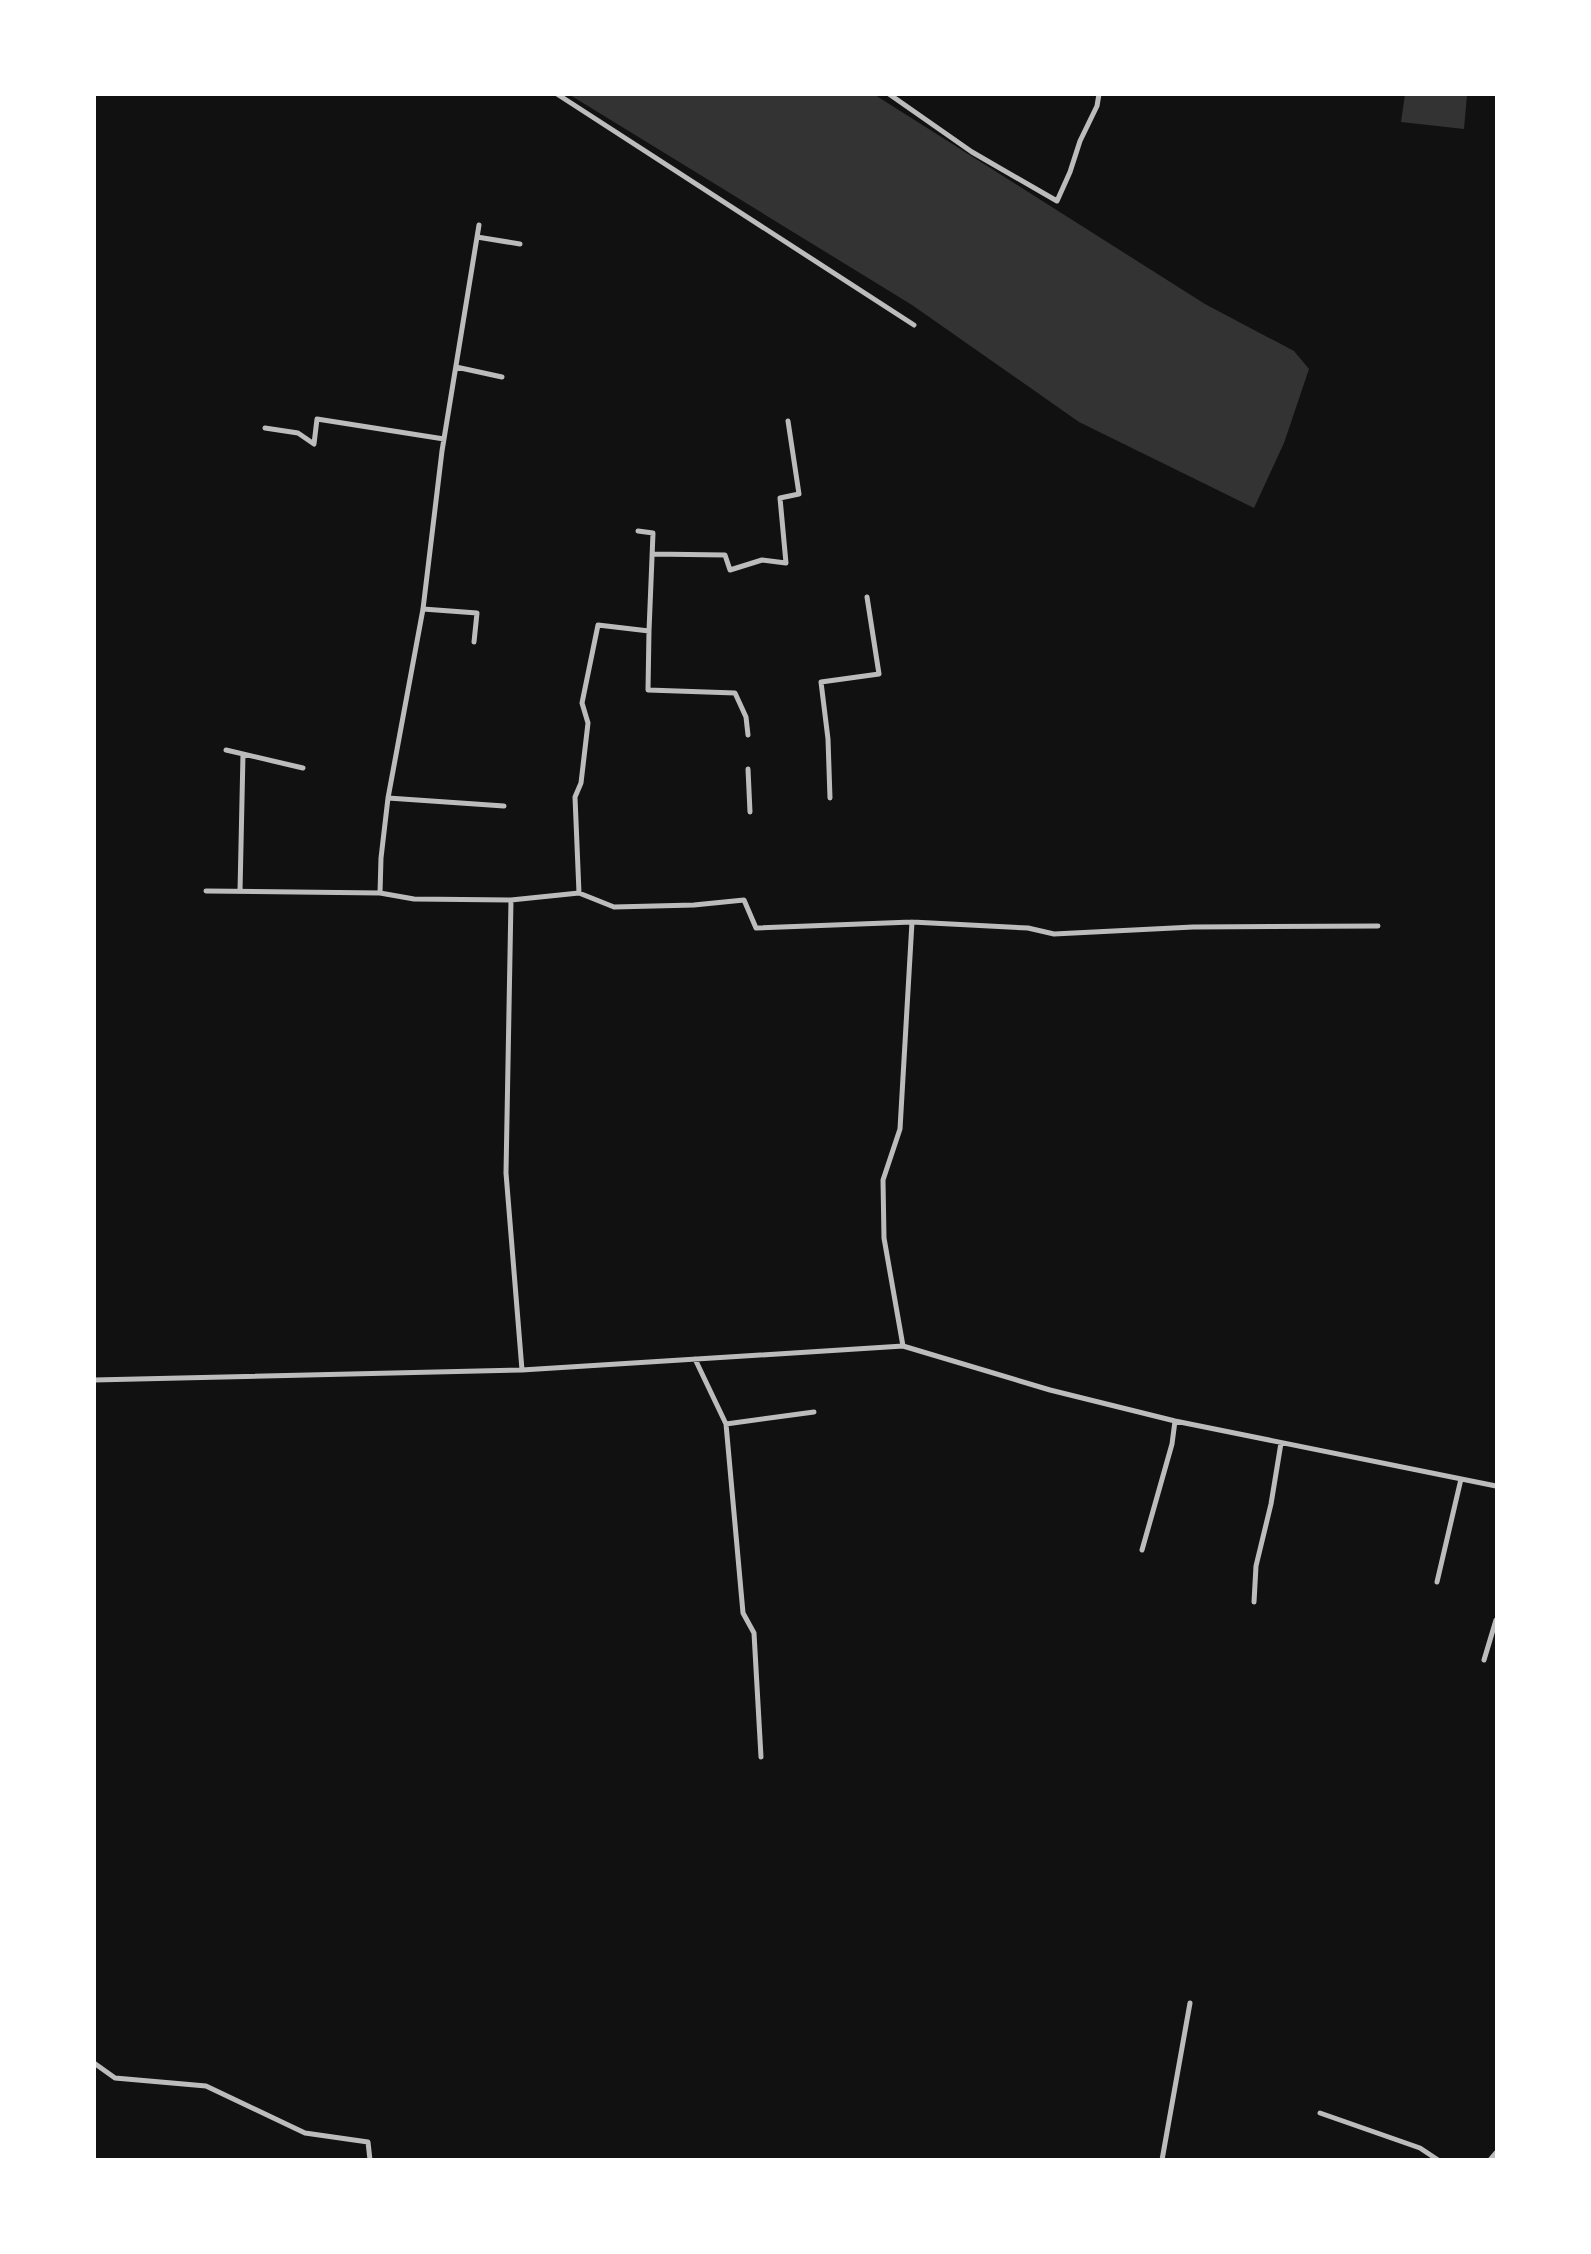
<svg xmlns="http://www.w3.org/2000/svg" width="1591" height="2254" viewBox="0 0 1591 2254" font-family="'DejaVu Sans',sans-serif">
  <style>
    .water { fill: #333 }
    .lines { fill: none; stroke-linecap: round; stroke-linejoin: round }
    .minor { stroke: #bcbcbc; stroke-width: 5 }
  </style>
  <rect width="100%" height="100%" fill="#111"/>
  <path class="water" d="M1405 94 1467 95 1464 129 1401 122Z
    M570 95H875L1205 304 1294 351 1309 369 1284 443 1254 508 1079 422 912 305Z"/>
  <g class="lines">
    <path class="minor" d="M557 94 914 325
      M889 94 972 152 1057 201 1070 172 1080 141 1097 106 1099 94
      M479 225 442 451 423 609 388 798 381 858 380 893 414 899 511 900 506 1173 522 1370
      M477 237 520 244
      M456 367 502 377
      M265 428 298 433 314 444 317 419 444 439
      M652 554 725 555 730 570 762 560 786 563 780 498 799 494 788 421
      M423 609 477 613 474 642
      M649 631 648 690 735 693 746 717 748 735
      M226 750 303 768
      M748 769 750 812
      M388 798 504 806
      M830 798 828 739 821 682 879 674 867 597
      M206 891 380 893
      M240 891 243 754
      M579 893 575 797 581 783 588 723 582 703 598 625 649 631 653 533 638 531
      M511 900 579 893 614 907 694 905 744 900 756 928 912 922 1028 928 1054 934 1193 927 1378 926
      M903 1346 884 1238 883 1180 900 1129 912 922
      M695 1359 726 1424 743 1613 754 1633 761 1757
      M94 1380 522 1370 903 1346 1050 1390 1175 1421 1496 1486
      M726 1424 814 1412
      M1142 1550 1172 1444 1175 1421
      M1437 1582 1461 1479
      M1254 1602 1256 1566 1271 1504 1281 1443
      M1484 1660 1496 1620
      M94 2063 115 2078 206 2086 305 2133 368 2142 370 2160
      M1320 2113 1420 2148 1438 2160
      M1162 2160 1190 2003
      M1490 2160 1496 2153"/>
  </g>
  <rect width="1591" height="2254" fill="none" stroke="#ffffff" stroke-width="192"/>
</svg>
